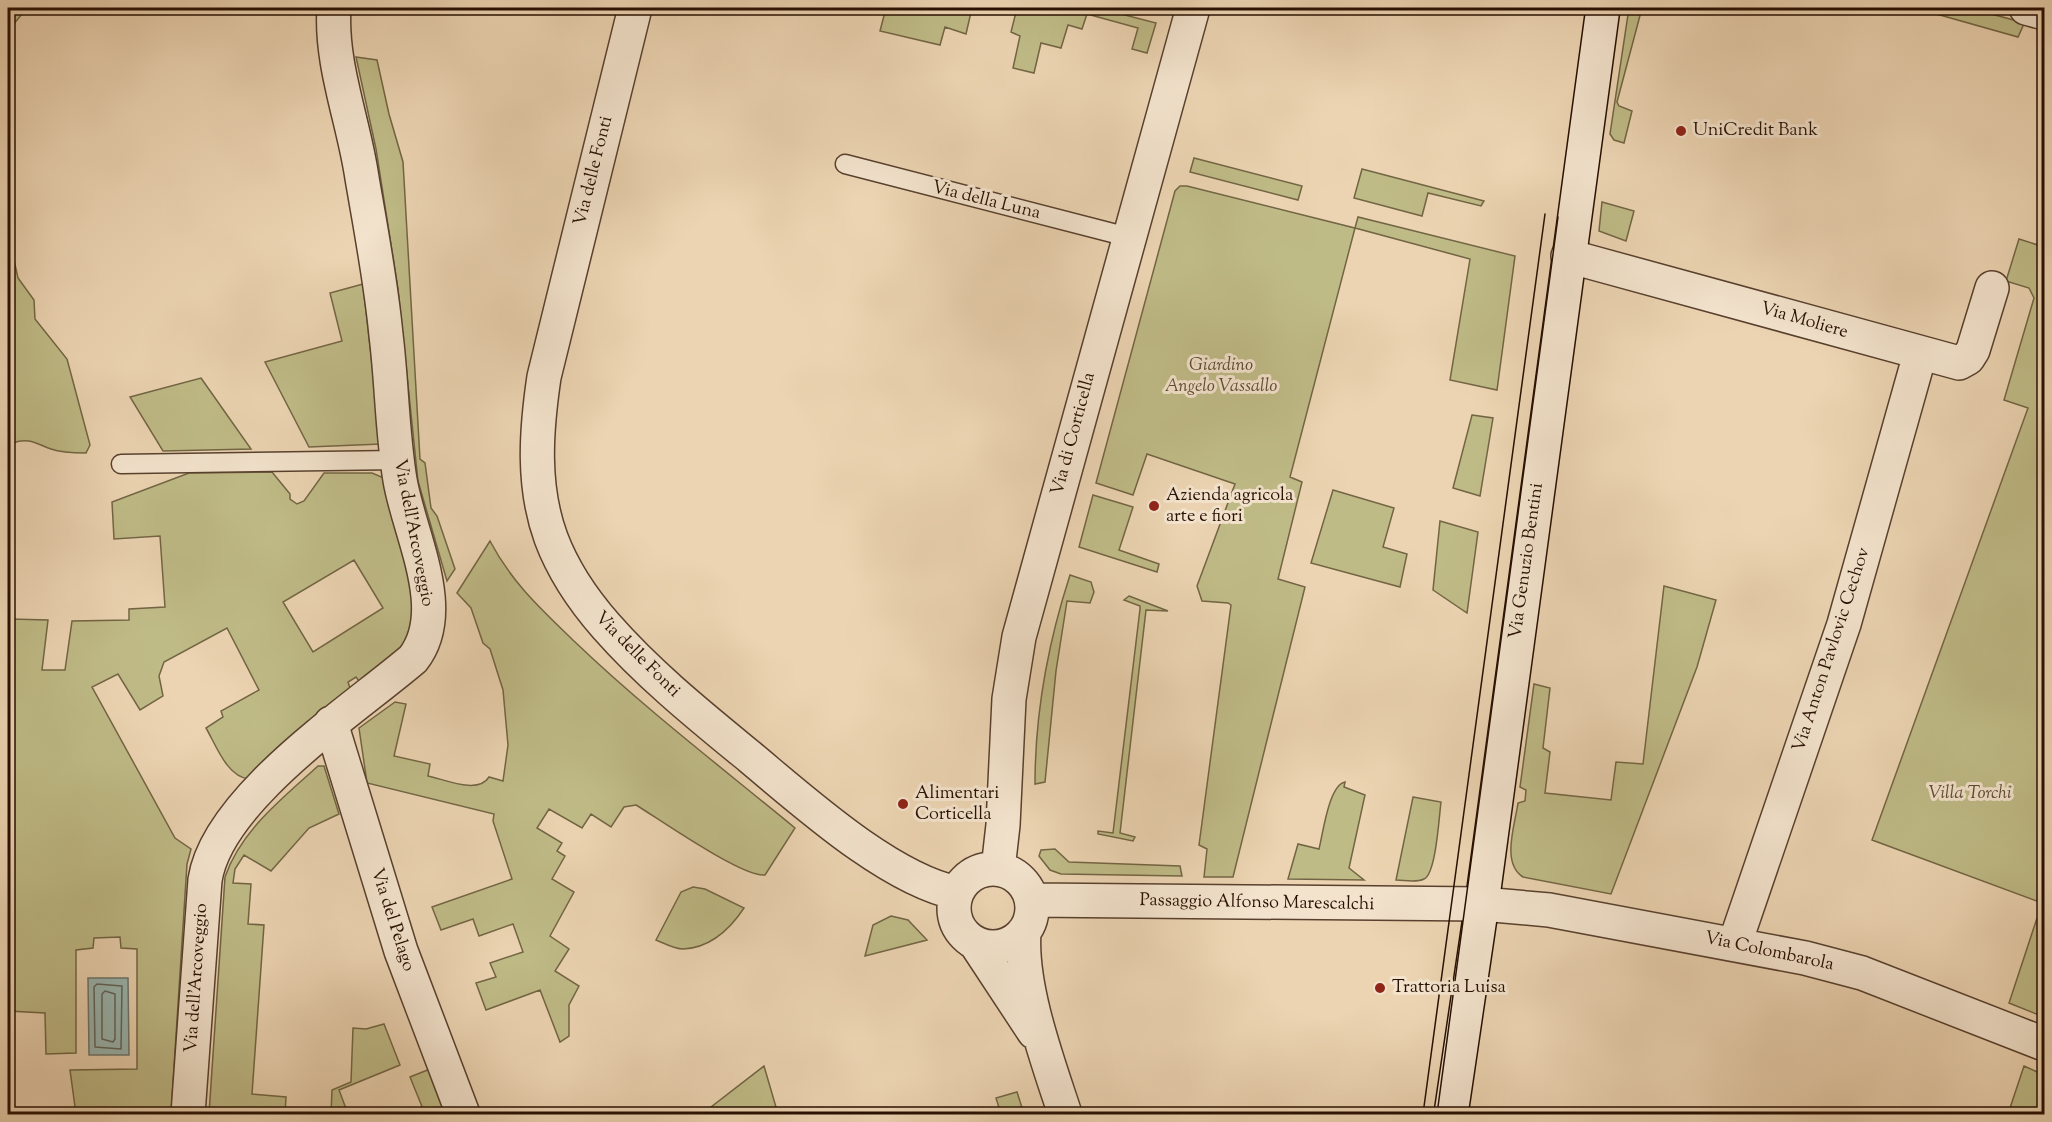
<svg xmlns="http://www.w3.org/2000/svg" width="2052" height="1122" viewBox="0 0 2052 1122" font-family="'Sorts Mill Goudy',serif">
  <style>
    .green { fill: #bfbb87; stroke: #736544; stroke-width: 1.5; fill-rule: evenodd }
    .water { fill: #99b7b2; stroke: #6b746c; stroke-width: 1.5 }
    .lines { fill: none; stroke-linecap: round; stroke-linejoin: round }
    .shore { stroke: #60635a; stroke-width: 1.5 }
    .lane-casing { stroke: #58402e; stroke-width: 21 }
    .street-casing { stroke: #58402e; stroke-width: 36 }
    .secondary-casing { stroke: #270f02; stroke-width: 36 }
    .lane { stroke: #f3e3cd; stroke-width: 18 }
    .street { stroke: #f3e3cd; stroke-width: 33 }
    .secondary { stroke: #f3e3cd; stroke-width: 33 }
    .tram { stroke: #270f02; stroke-width: 1.5 }
    .poi-dot { fill: #8f2418; stroke: #f3e3cd; stroke-width: 2 }
    .labels { text-anchor: middle; dominant-baseline: central; stroke-width: 6; stroke-linejoin: round; paint-order: stroke }
    .poi-label { font-size: 18px; fill: #270f02; stroke: #f3e3cd; text-anchor: start }
    .street-label { font-size: 18px; fill: #270f02; stroke: #f3e3cd }
    .park-label { font-size: 18px; font-style: italic; fill: #5c4b31; stroke: #f3e3cd }
  </style>
  <rect width="100%" height="100%" fill="#ecd4b2"/>
  <filter id="stains"><feTurbulence type="fractalNoise" baseFrequency=".00333" numOctaves="4"/><feColorMatrix values="0 0 0 0 .2 0 0 0 0 .09 0 0 0 0 .02 0 0 0 .5 -.17"/></filter>
  <radialGradient id="worn" r=".72"><stop offset=".6" stop-color="#630" stop-opacity="0"/><stop offset="1" stop-color="#630" stop-opacity=".3"/></radialGradient>
  <path class="green" d="M8 8H27L8 31Z
    M886 8H972L966 34 945 27 940 45 880 31Z
    M1017 8H1098L1156 23 1147 53 1132 49 1138 28 1087 14 1082 29 1068 25 1061 48 1041 43 1034 73 1013 68 1020 36 1011 32Z
    M1629 8H1642L1617 102 1619 106 1632 111 1624 143 1614 140 1610 134Z
    M1915 8H1969L2021 22 2023 26 2018 37Z
    M356 57 377 60 389 114 403 162 420 459 425 463 431 508 437 516 455 569 447 581 418 481 398 289 376 149Z
    M1194 158 1302 186 1298 200 1190 172Z
    M1362 169 1484 201 1481 206 1428 193 1422 216 1354 198Z
    M1180 186H1187L1355 228 1358 217 1515 256 1497 390 1450 380 1470 259 1355 228 1290 477 1302 482 1278 579 1305 587 1233 877H1204L1207 849 1199 845 1231 605 1228 603 1202 601 1197 586 1235 484 1147 454 1133 495 1096 483 1175 191Z
    M1602 202 1634 211 1626 241 1599 231Z
    M8 233 18 278 34 300 35 319 67 359 90 445 86 453C75 453 62 453 51 449 37 444 28 437 13 443L9 450 12 527 8 529Z
    M2019 239 2044 247V1017L2009 1003 2042 903 1872 840 2028 408 2004 400 2034 298 2029 288 2006 281Z
    M363 284 381 444 309 447 265 362 342 341 330 293Z
    M201 378 251 449 163 451 130 397Z
    M1472 415 1493 418 1480 496 1453 488Z
    M272 472 290 494V499L297 504 304 501 324 473H372L384 478C395 521 427 604 404 643 394 660 375 670 359 681L356 677 348 682 350 688 314 716 249 779C227 777 216 745 206 728L223 717 221 711 259 690 227 628 164 662 159 676 163 696 140 710 118 674 92 687 175 838 191 849 187 864 171 1114H76L70 1070 137 1069V949L121 948 120 937 94 938 93 948 76 950V1053L46 1054 45 1013 8 1011V629L10 619 48 620 42 670H65L72 621 129 620V609L165 607 160 536 114 539 112 502 189 473ZM354 560 383 608 313 652 283 602Z
    M1333 490 1394 508 1383 547 1407 554 1400 587 1311 563Z
    M1093 495 1133 507 1119 550 1159 564 1157 572 1079 547Z
    M1440 521 1478 532 1467 613 1433 590Z
    M490 541C512 583 541 609 575 642 644 708 721 767 795 828L765 875C743 878 659 819 636 805L624 807 611 827 591 814 582 828 549 809 537 828 562 843 557 851 565 856 552 879 574 892 550 936 569 949 555 971 579 986 569 1005V1036L560 1042 540 990 486 1010 476 983 496 977 490 963 523 952 513 924 479 936 473 919 441 930 432 907 512 879 493 821 494 814 367 783 359 728 395 702 406 704 394 756 430 764 428 776C444 779 478 795 489 777L503 781 508 745 503 690 490 649 483 643 471 608 457 593Z
    M1070 575 1091 582 1094 592 1090 603 1067 601 1056 671 1045 782 1035 784C1035 712 1048 643 1070 575Z
    M1664 586 1716 600 1697 667 1611 894 1523 877C1501 863 1515 825 1518 803L1525 801 1526 790 1520 787 1534 684 1550 688 1543 748 1550 752 1545 793 1611 800 1616 762 1643 764Z
    M1129 596 1168 611 1146 610 1120 833 1135 837 1133 841 1098 834V831L1113 833 1140 609V606L1124 600Z
    M318 766H324L339 814 309 828 271 871 244 855 235 869 233 883 251 884 248 924 264 925 252 1094 286 1097 285 1114H209L225 877C241 830 283 798 318 766Z
    M1345 782 1344 787 1365 795 1349 868 1364 880 1288 879 1298 844 1319 849C1323 833 1329 785 1345 782Z
    M1413 797 1441 802C1439 817 1436 874 1424 879 1416 883 1404 880 1396 880Z
    M1055 849 1069 862 1180 866 1182 876 1061 874 1050 870 1039 856 1041 850Z
    M693 887 705 889 744 908C730 929 710 948 683 949 674 949 664 943 656 940L681 892Z
    M891 916 908 920 927 940 865 956 873 925Z
    M384 1024 400 1065 339 1090 348 1114H331L332 1090 351 1082 353 1028 366 1029Z
    M764 1066 778 1114H702Z
    M2024 1066 2044 1075V1114H2008Z
    M430 1069 449 1114H425L410 1077Z
    M1017 1092 1024 1114H1001L996 1098Z"/>
  <path class="water" d="M88 978H128L129 1055H89Z"/>
  <g class="lines">
    <path class="shore" d="M97 984 122 986 121 1049 95 1047 94 987Z
      M105 991 115 994V1039L113 1042 102 1039V994Z"/>
    <g class="lane-casing">
      <path id="lane" d="M845 164 1128 237
        M121 464 397 460"/>
    </g>
    <g class="street-casing">
      <path id="street" d="M635 8 544 377C536 431 532 486 551 538 563 570 584 601 606 626 649 675 700 716 750 757 804 802 889 879 957 893
        M2026 8 2044 13
        M1568 256 1959 363 1968 358 1973 350 1992 288
        M331 723 401 951 463 1114
        M954 908a39 39 0 1 1 78 0a39 39 0 1 1-78 0Z
        M998 869 1003 825 1009 699 1019 637 1193 8
        M1032 900 1482 904 1549 910 1805 958 1862 973 2044 1044
        M1024 932C1020 987 1048 1062 1065 1114
        M1735 943 1844 624 1920 354
        M976 944 1034 1032
        M188 1114 205 880C217 799 352 711 413 659 451 611 409 534 400 480 392 432 392 383 386 335 381 282 371 230 362 178 354 122 330 64 334 8"/>
    </g>
    <g class="secondary-casing">
      <path id="secondary" d="M1451 1114 1482 904 1603 8"/>
    </g>
    <use href="#lane" class="lane"/>
    <use href="#street" class="street"/>
    <use href="#secondary" class="secondary"/>
    <path class="tram" d="M1423 1114 1545 214
      M1437 1114 1558 217"/>
  </g>
  <g class="poi-dot">
    <circle cx="1681" cy="131" r="6"/>
    <circle cx="1154" cy="506" r="6"/>
    <circle cx="903" cy="804" r="6"/>
    <circle cx="1380" cy="988" r="6"/>
  </g>
  <g class="labels">
    <g class="poi-label">
      <text x="1693" y="131">UniCredit Bank</text>
      <text x="1166" y="496">Azienda agricola<tspan x="1166" dy="21">arte e fiori</tspan></text>
      <text x="915" y="794">Alimentari<tspan x="915" dy="21">Corticella</tspan></text>
      <text x="1392" y="988">Trattoria Luisa</text>
    </g>
    <g class="street-label">
      <text transform="translate(594 171) rotate(-76)">Via delle Fonti</text>
      <text transform="translate(986 201) rotate(14)">Via della Luna</text>
      <text transform="translate(1804 321) rotate(16)">Via Moliere</text>
      <text transform="translate(1074 434) rotate(-75)">Via di Corticella</text>
      <text transform="translate(413 533) rotate(79)">Via dell'Arcoveggio</text>
      <text transform="translate(1527 561) rotate(-82)">Via Genuzio Bentini</text>
      <text transform="translate(1832 650) rotate(-72)">Via Anton Pavlovic Cechov</text>
      <text transform="translate(637 655) rotate(45)">Via delle Fonti</text>
      <text transform="translate(1257 903) rotate(1)">Passaggio Alfonso Marescalchi</text>
      <text transform="translate(392 920) rotate(72)">Via del Pelago</text>
      <text transform="translate(1769 952) rotate(12)">Via Colombarola</text>
      <text transform="translate(197 978) rotate(-86)">Via dell'Arcoveggio</text>
    </g>
    <g class="park-label">
      <text x="1221" y="366">Giardino<tspan x="1221" dy="21">Angelo Vassallo</tspan></text>
      <text x="1970" y="794">Villa Torchi</text>
    </g>
  </g>
  <rect width="2052" height="1122" fill="none" stroke="#ecd4b2" stroke-width="30"/>
  <rect x="9" y="9" width="2034" height="1104" fill="none" stroke="#270f02" stroke-width="3"/>
  <rect x="15" y="15" width="2022" height="1092" fill="none" stroke="#270f02" stroke-width="1.5"/>
  <rect width="100%" height="100%" filter="url(#stains)"/>
  <rect width="100%" height="100%" fill="url(#worn)"/>
</svg>
